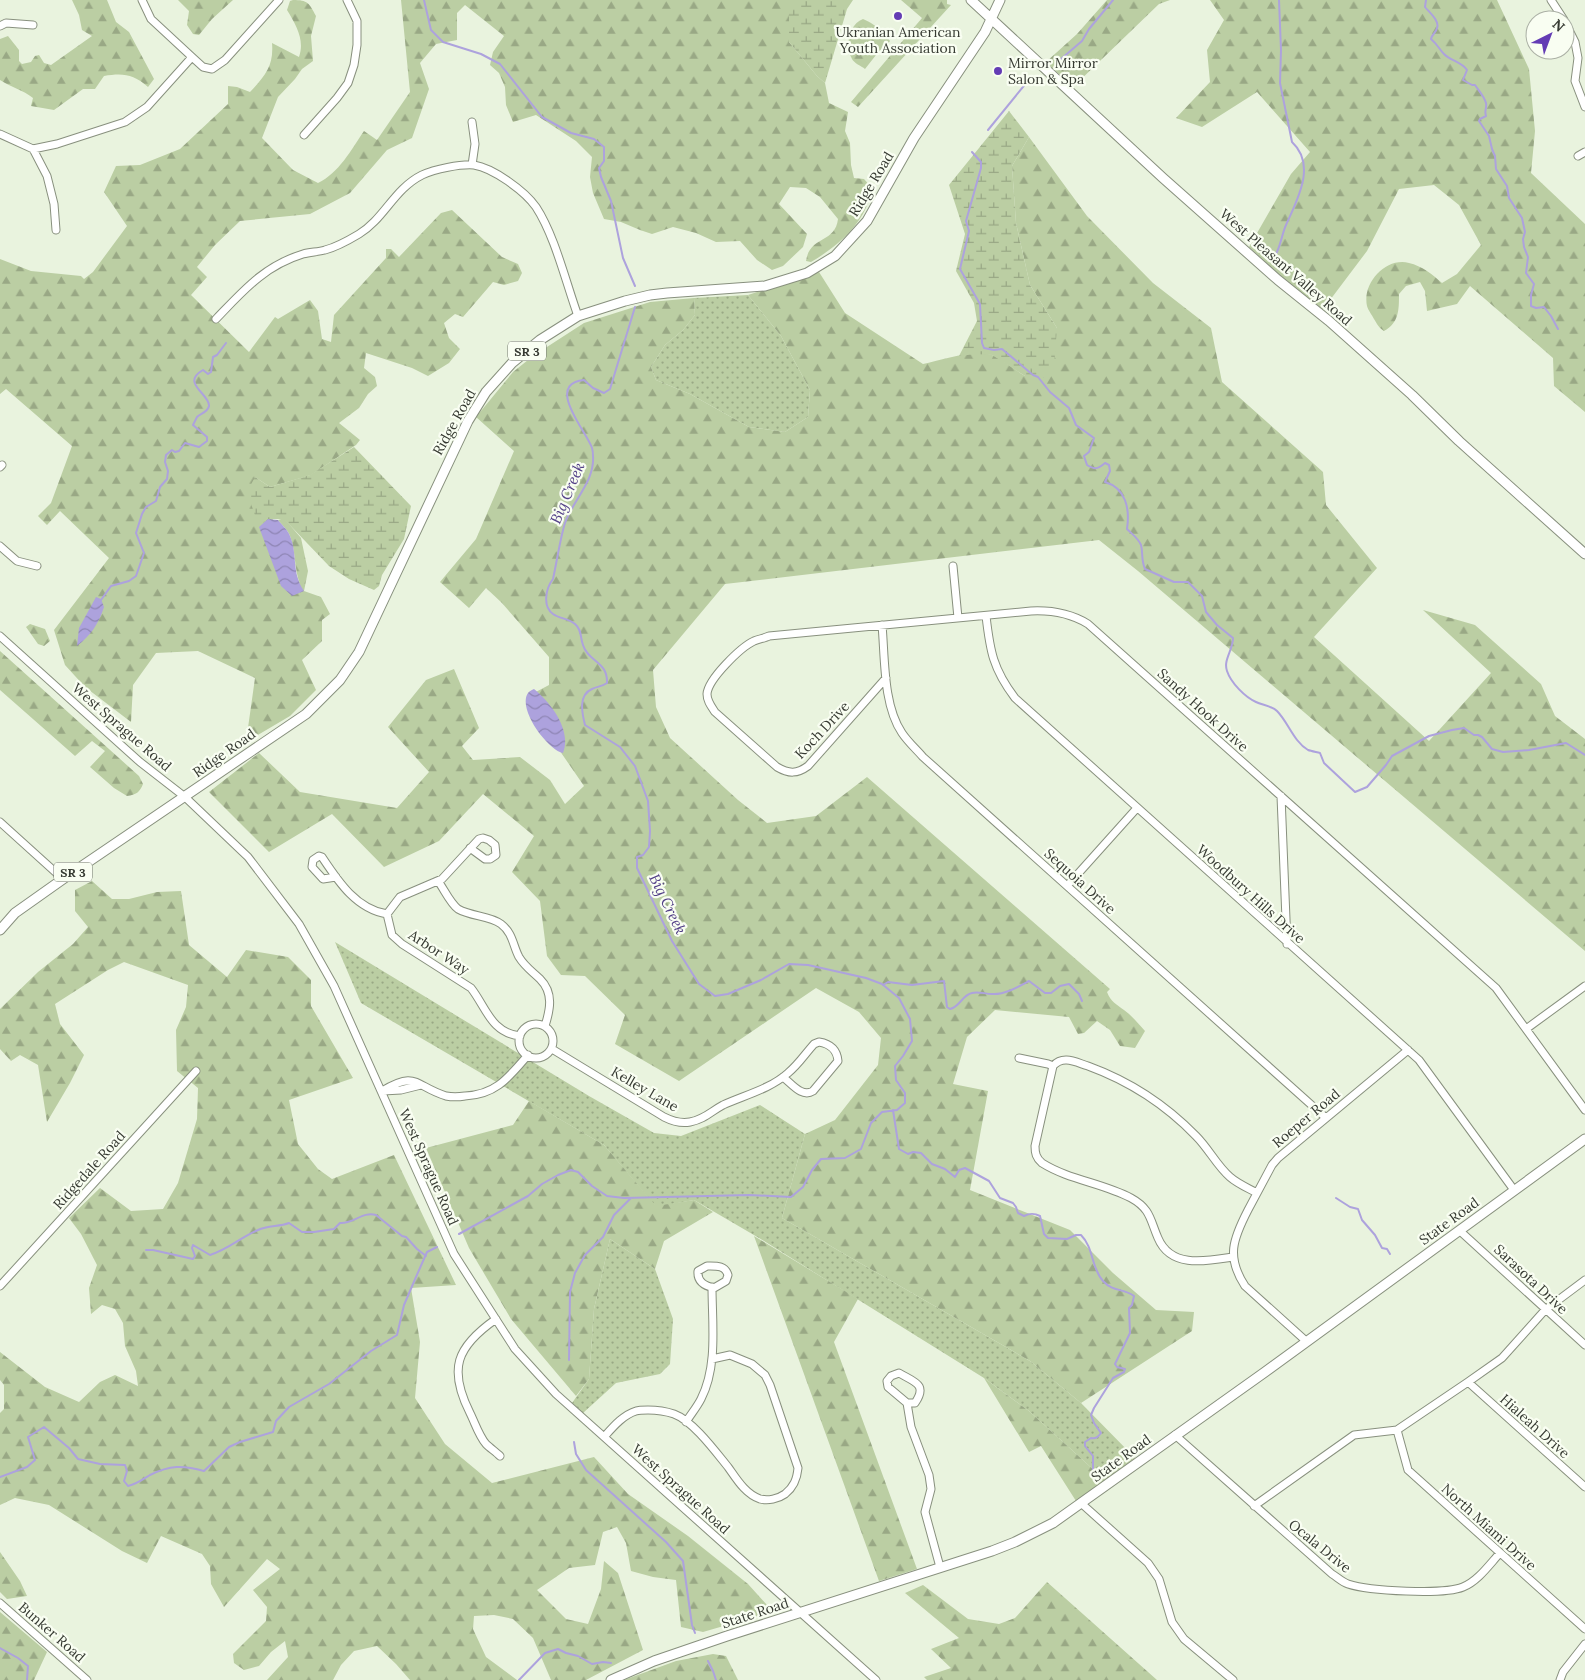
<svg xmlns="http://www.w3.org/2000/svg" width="1585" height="1680" viewBox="0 0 1585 1680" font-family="Lora,serif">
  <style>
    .grass { fill: url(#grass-dots) }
    .forest { fill: url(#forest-firs) }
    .wetland { fill: url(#wetland-marsh) }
    .water { fill: url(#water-waves) }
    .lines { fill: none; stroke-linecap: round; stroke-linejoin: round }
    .stream { stroke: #ada2dd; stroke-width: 2 }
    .minor-casing { stroke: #88907e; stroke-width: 9 }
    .major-casing { stroke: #88907e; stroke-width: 11 }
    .minor { stroke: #fff; stroke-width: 7 }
    .major { stroke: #fff; stroke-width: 9 }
    .poi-dot { fill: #633cb4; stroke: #f9fef2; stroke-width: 2 }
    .labels { text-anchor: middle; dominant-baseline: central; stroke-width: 4.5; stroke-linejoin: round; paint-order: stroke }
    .shield { fill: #f9fef2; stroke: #70756c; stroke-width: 1 }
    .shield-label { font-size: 12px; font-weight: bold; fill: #363a32 }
    .poi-label { font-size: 14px; fill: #363a32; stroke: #f9fef2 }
    .street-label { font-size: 14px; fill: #363a32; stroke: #f9fef2 }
    .water-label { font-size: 15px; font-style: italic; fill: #534088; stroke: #f9fef2 }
  </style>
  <defs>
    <pattern id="grass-dots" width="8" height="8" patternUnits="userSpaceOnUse" patternTransform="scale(1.25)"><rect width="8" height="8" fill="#bbcea3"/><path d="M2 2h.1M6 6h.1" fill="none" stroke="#99a885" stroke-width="1.8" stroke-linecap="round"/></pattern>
    <pattern id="forest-firs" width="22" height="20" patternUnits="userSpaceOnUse" patternTransform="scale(1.25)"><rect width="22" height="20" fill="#bbcea3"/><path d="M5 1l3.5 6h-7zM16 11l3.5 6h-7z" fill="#99a885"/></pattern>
    <pattern id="wetland-marsh" width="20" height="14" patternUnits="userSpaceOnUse" patternTransform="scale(1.25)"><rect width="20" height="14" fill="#bbcea3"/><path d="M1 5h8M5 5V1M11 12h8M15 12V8" fill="none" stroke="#99a885"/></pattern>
    <pattern id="water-waves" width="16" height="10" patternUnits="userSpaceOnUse" patternTransform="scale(1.25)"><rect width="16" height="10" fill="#ada2dd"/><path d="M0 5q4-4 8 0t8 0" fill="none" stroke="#8e85b4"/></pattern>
  </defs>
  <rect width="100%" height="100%" fill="#e9f3de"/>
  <path class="grass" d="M748 295 781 336 810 390 808 417 785 432 749 427 690 394 656 380 651 367 665 345 683 330 695 315 694 298Z
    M335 942 589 1096 654 1133 681 1136 760 1105 805 1134 782 1218 1030 1361 1081 1403 1135 1458 1107 1482 1029 1411 984 1378 759 1238 694 1200 656 1207 604 1145 361 1003Z
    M610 1239 655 1269 673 1319 670 1364 660 1374 616 1383 583 1413 572 1403 589 1379 594 1309Z"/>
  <path class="forest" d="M72 0H107L116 22 129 32 154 79 148 87C133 74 123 73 104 76L95 89H83L54 110 31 106 33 98C23 90 11 87 0 80V39L8 36 19 50V61L22 64 31 62 35 56 39 55 44 63 51 65 92 36 82 30 79 15Z
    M178 0H233L212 19 199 35 193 34 187 25 189 11Z
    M293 0C308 0 309 3 316 16L311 36 313 61 302 69 295 79 278 97 262 138 293 170 318 183C339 173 351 150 364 131L377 140 410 92 401 0H789V42L817 76 825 83 829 103 848 112 845 131 850 143 851 165 854 178 864 179 872 188C867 222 838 246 811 262L806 261C810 235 835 244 838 219L820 197 806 188 790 187 779 204 807 234 803 247 783 266 772 270 757 260 740 241 716 242 696 233 673 227 652 234 640 230 621 222 604 219 593 193 590 177 592 157 576 141 536 115 513 122 506 105 505 87 499 73 490 65 493 52 504 36 465 5 457 13V40L436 44 420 63 429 89 412 138 387 150 350 193 310 214 240 221 215 245 197 267 207 277 191 295 249 352 275 317 278 319 310 300 318 311 322 339 331 342 334 315 386 258V249H391L399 257 441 213 452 210 502 257 518 264 522 273 518 281 504 285 493 282 463 317 455 314 444 323 449 338 460 349 449 363 428 376 412 368 366 353 364 368 375 377 377 386 368 394 359 408 339 423 360 440 356 445 311 475 270 487 255 477 300 584C294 569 296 552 290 536 288 530 282 525 278 520L284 518 301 538 308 571 304 591 321 597 330 614 322 620V641L302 660 316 690 290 716 246 742 255 678 198 651 156 653 133 685 131 722 85 687 65 665 54 630 109 558 60 511 47 525 38 516 51 503 72 446 6 389 0 394V259L31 271 81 276 84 279 93 272 127 226 104 192 116 166 140 165 180 149 228 104V86L237 87 250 92C265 76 274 66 272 43L299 57C305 40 296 25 287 10L290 1Z
    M901 0H947V4L951 5 858 107 851 102 922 18Z
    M1107 0H1170L1159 4 1073 87 1046 62 1077 34Z
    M1210 0H1497L1529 69 1535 131 1531 173 1585 224V412L1554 386 1553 358 1470 286 1457 304 1427 311 1425 291 1420 282 1406 286 1399 294C1399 310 1399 323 1384 331 1379 328 1377 324 1374 319 1372 315 1368 310 1367 306 1362 283 1386 257 1409 263 1422 266 1432 274 1442 283L1457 274 1481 245 1459 205 1434 185 1399 189 1367 251 1321 312 1249 247 1291 174 1310 152 1257 92 1202 127 1176 118 1210 82 1207 50 1224 20Z
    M863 19C873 23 884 32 890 41L885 48 880 50 865 69C861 66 854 63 852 59 845 46 848 25 863 19Z
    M1029 137 1087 216 1153 283 1211 328 1222 382 1323 472 1326 505 1377 568 1314 637 1429 741 1491 673 1423 610 1475 625 1541 684 1555 716 1585 739V951L1138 571 1099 540 725 584 653 670 656 707 670 738 738 800 767 823 816 816 867 777 1110 989 1107 992C1111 1002 1116 1004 1124 1010 1132 1016 1138 1023 1145 1031L1135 1048 1120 1046 1110 1030 1097 1021 1084 1033 1078 1034 1069 1017 995 1010 967 1037 953 1084 988 1091 970 1190 1070 1230 1113 1273 1156 1310 1194 1312 1192 1331 1081 1403 1030 1361 782 1218 805 1134 835 1120 878 1065 881 1038 859 1012 816 988 679 1081 615 1044 625 1015 585 976 561 975 547 956 540 901 512 872 534 836 483 794 439 841 384 867 332 814 269 852 209 792 259 753 300 792 397 808 429 772 388 727 426 680 454 669 479 728 462 746 473 760 520 757 550 780 565 804 584 786 531 709 532 694 549 685V657L502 603 486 588 469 608 440 582 476 539 514 451 476 417 513 372 533 356 584 323 650 302 694 298 695 315 683 330 665 345 651 367 656 380 690 394 749 427 785 432 808 417 810 390 781 336 748 295 819 272 845 313 923 364C941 360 975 349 992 355 1000 358 1017 371 1025 376L1057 328 1030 285 1016 223 1012 166Z
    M30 624 45 629 50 641 44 646 38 644 26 627Z
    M0 651 139 776 143 784C140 792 136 795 127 796L114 788 90 767 105 751 92 741 75 756 0 690Z
    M92 881 112 899H129L157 892 181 891 189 945 227 977 246 950 288 957 311 980V1006L353 1078 289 1100 298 1144 318 1169 332 1179 394 1155 456 1285 411 1288 420 1342 415 1398 445 1444 492 1483 594 1457 628 1494 688 1536 748 1584 767 1605 768 1613 703 1632 681 1627 676 1580 653 1577 631 1571 626 1543 617 1527 603 1532 595 1565 569 1568 537 1590 566 1619 588 1624 601 1589 604 1561 618 1573 643 1650 586 1680H551L533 1638 513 1619 494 1615 474 1616 473 1629 486 1657 517 1680H410L396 1664 377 1646 354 1651 341 1665 333 1680H267L288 1657 285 1641 271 1652 259 1666 244 1670 234 1663 233 1654 266 1621 267 1607 253 1590 280 1569 267 1559 224 1607 211 1584 210 1566 202 1554 161 1536 147 1563 122 1551 49 1505 15 1498 0 1505V1413L4 1409V1385L0 1380V1352L45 1387 79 1402 100 1382 115 1375 138 1386 136 1371 125 1346 123 1323 115 1309 102 1305 91 1314 89 1288 97 1265 81 1234 69 1218 100 1188 131 1211 163 1209 178 1183 197 1119 198 1088 177 1071 176 1030 186 1007 188 985 124 962 108 970 55 1004 60 1024 84 1055 70 1083 47 1122 38 1065 20 1055 11 1061 0 1049V1009L38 972 73 944 88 927 75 911V890Z
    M529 1101 604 1145 656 1206 694 1200 713 1212 664 1241 655 1269 610 1239 594 1309 589 1379 576 1396 511 1319 469 1248 426 1148 513 1125Z
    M754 1236 858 1299 834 1342 917 1569 879 1581Z
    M984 1378 1029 1411 1107 1482 1076 1501 1041 1446 1029 1452Z
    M0 1552 20 1581 27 1596 7 1599 0 1592Z
    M1047 1582 1157 1680H927L924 1677 951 1668 931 1649 959 1638 905 1593 923 1585 968 1619 999 1624 1015 1618Z
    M0 1612 47 1652 34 1680H0Z
    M713 1654 726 1656 738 1680H624L676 1661Z"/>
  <path class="wetland" d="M789 0H853L847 9 825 83 817 76 789 42Z
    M1009 111 1029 137 1012 166 1016 223 1030 285 1057 328 1054 365 1041 380 1025 376 992 355 976 354 959 356 977 321 974 303 956 271 965 234 949 185Z
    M354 447 411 506 404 539 382 575 379 586 374 590 349 579 329 566 284 519H268L259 527 247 492 255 477 270 487 310 475Z"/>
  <path class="water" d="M268 519 278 520C282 525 288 530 290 536 298 555 291 572 304 591L292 596 281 586 259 527Z
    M96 597 101 599 104 607C98 625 91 635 77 646L79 628Z
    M534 689C551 703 572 730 563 753 548 750 517 709 528 693 529 691 532 690 534 689Z"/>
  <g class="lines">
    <path class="stream" d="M424 0 431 30 443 42 481 54 500 64 542 117 571 133 594 139 604 147V161L599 168 601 177 611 201 623 258 635 286
      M1426 0 1425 7C1429 12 1440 21 1437 28 1436 33 1432 34 1431 39 1438 45 1439 49 1444 54 1451 61 1462 62 1467 70L1463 80 1472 85H1475C1479 91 1484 96 1486 103 1487 109 1484 110 1486 116L1480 119 1479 121 1489 136 1492 149 1495 156 1496 169 1507 186 1509 198 1522 218 1525 232 1523 239 1524 247 1528 257 1526 273 1534 284 1531 295V306L1536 308 1544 307 1551 316 1558 329
      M1061 59 1082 41 1089 29 1113 0
      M988 130 1027 82
      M972 152 981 162V168L966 221 969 231 960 269 980 304 982 343 984 348 994 350 1002 349 1033 375 1038 377 1050 392 1069 408 1076 425 1094 438 1089 452 1084 456 1087 465C1095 470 1098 469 1105 463L1109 465 1110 471 1105 482C1126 488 1130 509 1127 529 1132 534 1138 538 1141 545 1143 552 1141 560 1145 569L1174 582H1188L1202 596 1206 612 1217 625 1233 638C1233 650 1223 660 1227 671 1231 683 1245 697 1256 702 1262 705 1272 706 1277 711 1288 722 1294 742 1308 750 1311 751 1316 752 1320 753L1324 763 1355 792 1367 787 1386 765 1392 756 1429 736 1452 730 1464 728 1474 735H1478L1482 737 1492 749 1503 752 1529 750 1566 743 1585 755
      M1276 254C1281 244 1282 234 1286 225 1297 200 1317 165 1292 142L1280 83 1281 50 1279 0
      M101 600 111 586 129 581 136 576 144 553 136 533 142 514 146 507 156 501 160 487 167 479 168 471 165 462 166 455 172 450 175 452 179 451 185 443 199 447 207 441V437L193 425C194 423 196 419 197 417 200 414 208 412 209 406 210 394 180 383 203 370L208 374 211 372 213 357 217 355 226 343
      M883 985 888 982 912 985 944 981 947 1007 950 1009C960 1007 962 995 972 993 978 991 985 994 992 994 1004 995 1018 987 1029 981L1045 993H1051L1060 986 1069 984 1079 994 1082 1001
      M893 1110 899 1149 908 1154 913 1152 921 1153 932 1164 945 1169 955 1177 959 1170 965 1168 989 1181 1000 1198 1013 1203 1016 1207 1018 1213 1024 1216C1030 1213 1034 1213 1040 1216L1044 1234 1048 1238 1067 1239 1076 1235H1081C1094 1248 1091 1268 1103 1281 1113 1292 1123 1288 1134 1296L1132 1305 1129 1308 1130 1333 1115 1364 1117 1367 1125 1369 1124 1372 1113 1378 1094 1408 1091 1415 1094 1423 1101 1433C1098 1437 1096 1439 1091 1438L1085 1442V1446L1093 1456V1473
      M1336 1198 1350 1207 1358 1209 1362 1220 1375 1235 1382 1248 1387 1249 1390 1254
      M459 1234 528 1196 542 1184 558 1175 571 1170 578 1172 592 1186 607 1196 624 1198 749 1195 791 1197 803 1187 812 1170 821 1159 845 1158 861 1149 871 1123 882 1112 897 1110 905 1103V1093L896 1080 895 1066 903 1056 912 1041 910 1019 899 998 882 984 866 978 808 965 789 964 761 980 728 994 715 996 699 984 672 941 637 868V857L643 855 649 847 650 831 648 801 635 766 620 747 585 725C582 713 578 695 592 689 598 686 601 687 607 683 608 661 588 662 583 645 580 637 582 630 575 624 568 618 560 619 553 614 542 606 546 588 553 579 557 561 560 539 565 523 573 500 595 481 593 456 593 453 593 451 592 448 587 432 544 384 584 380L593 388 604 393 610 389 635 307
      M146 1250H153L193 1259 195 1256 192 1248 193 1245 210 1255C229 1249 241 1237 258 1230 268 1225 279 1227 289 1223L302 1232H314L334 1229 340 1223C353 1224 363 1211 376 1215L402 1236 406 1237 417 1249 426 1256
      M569 1360 570 1292 575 1273 585 1255 603 1237 614 1215 631 1198
      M574 1442 576 1454 586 1470 666 1542 683 1561 692 1625 695 1633
      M0 1477 27 1467 35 1460 28 1437 44 1427 69 1448 78 1459 100 1464 125 1465 127 1471 124 1481 128 1486C137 1484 142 1480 150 1475 170 1465 183 1465 204 1471L229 1447 240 1442 273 1432 276 1421 289 1407 329 1384 371 1351 397 1335 404 1305 416 1277 427 1252 437 1247
      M0 1648 18 1658 28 1666 27 1680
      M708 1661 713 1671 716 1680
      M519 1680 545 1653 558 1649 566 1653 578 1656 592 1664 603 1662 611 1663"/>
    <g class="minor-casing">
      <path id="minor" d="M142 0 151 19 192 57 203 67 212 69 225 60 279 0
        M1551 0 1564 20
        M1565 22 1575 42 1578 58 1575 81 1585 107
        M0 26 6 23 33 25
        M472 122 475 144 472 165
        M0 134 33 149 57 144 125 122 147 107 192 57
        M304 135 337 98 348 83 354 65 357 45V21L347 0
        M33 149 47 176 54 204 56 230
        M1578 156 1585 152
        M216 319C243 291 264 266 303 254 310 252 318 252 325 250 337 247 349 240 359 234 384 219 394 189 422 175 435 169 460 164 474 165 493 168 525 191 536 207 555 236 566 283 578 316
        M0 467 2 465
        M0 546 17 561 37 566
        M953 566 958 618
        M986 616C990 651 993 669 1015 698L1419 1060 1514 1190
        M882 625C885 658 883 705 902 733 908 742 916 749 923 757L1326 1118
        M0 636 140 762 185 797 248 857 299 924 334 986 454 1254 515 1349 556 1394 876 1680
        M886 678 808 766C797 774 789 774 777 767L715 712C711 706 707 701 707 694 708 679 741 647 754 641 759 639 765 638 769 636L1031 611C1052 610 1070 613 1088 624L1496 988 1585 1110
        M1281 796 1287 944
        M0 822 63 879
        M470 848 485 859H490L496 855 495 845 489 840 483 838 479 839 442 879 400 897 387 914 392 935 402 944 471 988C486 1007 491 1033 520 1036
        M336 877 323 879 312 867 313 860 319 856 322 857C338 881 356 909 387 914
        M438 881C444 889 450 903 458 909 472 917 489 915 501 924 513 933 513 946 519 957 525 967 533 972 540 979 554 993 550 1010 545 1026
        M1067 886 1137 808
        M519 1041a17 17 0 1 1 34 0a17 17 0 1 1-34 0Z
        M1526 1029 1585 986
        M552 1049 664 1117C672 1121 680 1124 690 1122 705 1119 710 1112 723 1105 745 1095 770 1089 788 1073 798 1065 805 1054 814 1044L819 1042C831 1044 837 1050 838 1061L813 1091C802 1098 792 1084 783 1077
        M1019 1058 1048 1064 1053 1066C1063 1055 1075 1062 1088 1066 1129 1081 1166 1105 1196 1136 1209 1149 1217 1166 1230 1177 1238 1184 1248 1188 1257 1193
        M1053 1066 1035 1146C1035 1153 1036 1158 1042 1163 1069 1180 1103 1183 1131 1198 1151 1209 1150 1220 1158 1238 1171 1269 1207 1261 1233 1257
        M382 1091C417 1070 414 1086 446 1096 451 1097 459 1097 465 1096 496 1095 509 1077 528 1055
        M383 1091 401 1090 421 1085
        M1460 1231 1585 1345
        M707 1266C716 1266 725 1265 728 1275L726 1281 714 1288C705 1286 697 1282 698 1271Z
        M0 1286 196 1071
        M496 1319C456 1347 448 1369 470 1413 475 1423 479 1436 486 1444 490 1448 496 1452 500 1456
        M1306 1341 1245 1286C1226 1257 1233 1239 1248 1210 1256 1195 1264 1180 1272 1165L1278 1158 1408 1050
        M899 1373C914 1382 928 1384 915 1403H907L888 1387 887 1381 891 1376Z
        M1468 1382 1585 1487
        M907 1403 911 1427 929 1475 931 1489 925 1512 940 1567
        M686 1422C691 1414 697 1407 701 1399 718 1366 712 1323 712 1287
        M1397 1430 1408 1470 1585 1629
        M1175 1435 1332 1574C1337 1577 1342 1582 1348 1584 1369 1591 1444 1595 1463 1587 1478 1581 1489 1565 1500 1553
        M604 1437C613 1427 623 1415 636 1411 639 1410 644 1410 648 1410 657 1410 665 1411 674 1414 693 1421 715 1451 728 1467 736 1478 745 1494 760 1499 768 1501 778 1499 785 1494 794 1487 797 1479 798 1468L770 1385 765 1375 752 1364 730 1355 712 1359
        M1082 1504 1148 1563 1159 1579 1172 1622 1184 1639 1233 1680
        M1254 1506 1354 1435 1397 1430 1468 1382 1502 1358 1545 1310 1585 1280
        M0 1603 87 1680
        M1560 1680 1563 1672 1585 1644"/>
    </g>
    <g class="major-casing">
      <path id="major" d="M971 0 1163 178 1278 280 1329 321 1412 395 1459 441 1585 554
        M0 930 15 913 63 879 306 714 340 680 359 652 468 421 486 392 512 363 540 340 578 316 625 301 650 295 667 293 765 286 807 273 835 256 867 221 914 138 985 32 1000 0
        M611 1680 654 1661 727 1636 992 1551 1015 1542 1053 1523 1265 1372 1585 1139"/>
    </g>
    <use href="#minor" class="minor"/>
    <use href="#major" class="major"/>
  </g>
  <g class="poi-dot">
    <circle cx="898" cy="16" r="5"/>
    <circle cx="998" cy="71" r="5"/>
  </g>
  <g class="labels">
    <g class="shield">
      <rect x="508" y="341.5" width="38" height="19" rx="4"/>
      <rect x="54" y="862.5" width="38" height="19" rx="4"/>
    </g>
    <g class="shield-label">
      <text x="527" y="351">SR 3</text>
      <text x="73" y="872">SR 3</text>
    </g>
    <g class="poi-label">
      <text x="898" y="32">Ukranian American<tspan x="898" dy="16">Youth Association</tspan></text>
      <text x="1008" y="63" text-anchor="start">Mirror Mirror<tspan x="1008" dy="16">Salon &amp; Spa</tspan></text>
    </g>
    <g class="street-label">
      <text transform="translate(871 184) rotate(-59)">Ridge Road</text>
      <text transform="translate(1286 267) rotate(41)">West Pleasant Valley Road</text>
      <text transform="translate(454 422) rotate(-61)">Ridge Road</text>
      <text transform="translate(1203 710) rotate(42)">Sandy Hook Drive</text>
      <text transform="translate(122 727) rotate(41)">West Sprague Road</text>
      <text transform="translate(822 730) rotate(-47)">Koch Drive</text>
      <text transform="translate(224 753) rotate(-35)">Ridge Road</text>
      <text transform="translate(1080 881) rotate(42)">Sequoia Drive</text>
      <text transform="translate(1251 894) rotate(42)">Woodbury Hills Drive</text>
      <text transform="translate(439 952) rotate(33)">Arbor Way</text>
      <text transform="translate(645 1089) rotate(30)">Kelley Lane</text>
      <text transform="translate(1306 1118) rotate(-40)">Roeper Road</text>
      <text transform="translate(429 1167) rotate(66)">West Sprague Road</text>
      <text transform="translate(89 1170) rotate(-48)">Ridgedale Road</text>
      <text transform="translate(1449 1221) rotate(-36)">State Road</text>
      <text transform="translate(1531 1279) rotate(43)">Sarasota Drive</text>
      <text transform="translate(1535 1426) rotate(42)">Hialeah Drive</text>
      <text transform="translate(1121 1458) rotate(-36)">State Road</text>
      <text transform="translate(681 1489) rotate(42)">West Sprague Road</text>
      <text transform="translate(1489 1527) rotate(42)">North Miami Drive</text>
      <text transform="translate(1320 1546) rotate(39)">Ocala Drive</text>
      <text transform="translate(755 1613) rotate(-18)">State Road</text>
      <text transform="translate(52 1632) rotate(41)">Bunker Road</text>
    </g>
    <g class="water-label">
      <text transform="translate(567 493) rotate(-67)">Big Creek</text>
      <text transform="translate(668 904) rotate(64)">Big Creek</text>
    </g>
  </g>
  <g transform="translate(1550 35) rotate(42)"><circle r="24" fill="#f9fef2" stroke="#abb0a5"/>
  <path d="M0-4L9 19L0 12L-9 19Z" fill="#633cb4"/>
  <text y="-8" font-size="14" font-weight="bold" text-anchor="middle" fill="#363a32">N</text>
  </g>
</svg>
